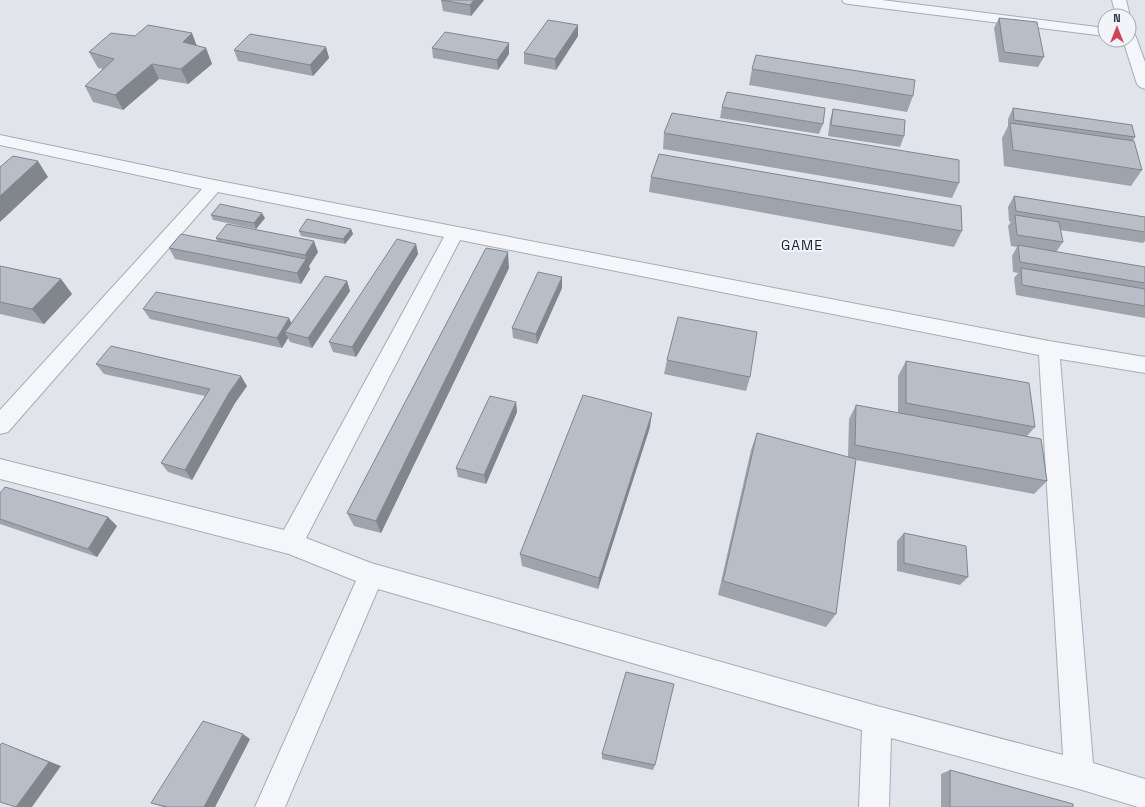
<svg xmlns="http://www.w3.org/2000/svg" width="1145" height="807" viewBox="0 0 1145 807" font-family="'Space Grotesk',sans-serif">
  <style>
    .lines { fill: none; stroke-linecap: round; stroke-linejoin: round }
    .minor-casing { stroke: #a6acb5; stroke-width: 2 }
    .minor { fill: #f4f6f9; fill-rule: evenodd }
    .wall { fill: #9ea3ac }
    .shaded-wall { fill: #81858c }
    .building { fill: #b8bec8; stroke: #81858c }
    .labels { text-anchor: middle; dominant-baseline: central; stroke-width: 4; stroke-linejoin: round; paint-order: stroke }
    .quarter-label { font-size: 14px; letter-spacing: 1px; fill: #1b2334; stroke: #f1f4f8 }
  </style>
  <rect width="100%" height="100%" fill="#e1e5eb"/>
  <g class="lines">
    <g class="minor-casing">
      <path id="minor" d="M842 0H882L1105 28V36L849 4 844 3Z
        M1112 0H1126L1130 16 1129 17V16H1116Z
        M1129 33 1134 34 1136 37 1145 62V89L1140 87 1137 84 1123 40H1129Z
        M0 135 214 180 1049 341 1145 357V373L1060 359 1093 763 1145 779V807H1138L1079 789 891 738 889 807H859L862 730 378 589 285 807H255L356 581 289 554 0 479V459L284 530 444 237 218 192 8 432 0 434V410L202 189 0 145ZM460 240 1039 355 1063 755 877 706 371 563 306 538Z"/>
    </g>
    <use href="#minor" class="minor"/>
  </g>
  <path class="wall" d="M441 0H484L471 16 443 11Z
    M999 18 1044 57 1038 67 999 62 994 28Z
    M578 36 556 70 524 64V53Z
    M197 46 206 48 212 64 188 84 159 79 123 110 93 102 85 86 103 69 98 68 89 52Z
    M326 47 329 58 313 76 238 61 234 50Z
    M432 48 509 54 498 70 433 58Z
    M752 69 913 96 907 112 749 85Z
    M722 107 823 124 819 134 720 118Z
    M1013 108 1135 137 1133 141 1142 170 1131 186 1004 166 1002 138 1008 126V119Z
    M833 109 904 136 900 147 828 136 830 120Z
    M664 133 959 183 952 198 663 149Z
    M651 177 962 231 954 247 649 192Z
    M1014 196 1145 217V241L1143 243 1060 230 1063 242 1056 252 1145 267V318L1016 295 1014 278 1018 273 1013 272 1012 256 1017 247 1011 246 1008 226 1011 222 1009 221 1008 207Z
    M211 215 265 218 256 229 213 220Z
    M351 229 353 234 345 244 301 236 299 231Z
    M216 238 318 252 309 266 310 269 301 284 175 259 169 248 217 241Z
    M416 244 418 254 356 357 333 352 329 342Z
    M0 266 61 279 72 294 44 324 0 314Z
    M509 268 381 533 354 526 347 513Z
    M347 281 350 291 312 348 290 342 288 338 282 348 150 319 143 309 289 318 291 323Z
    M562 288 537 344 513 338 512 328Z
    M667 360 750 377 746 391 664 374Z
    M906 361 1035 427 1027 436 1047 481 1034 494 856 460 836 614 826 627 718 595 751 450 757 433 848 457 849 419 856 405 898 413V376Z
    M96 364 247 386 235 403 192 480 168 472 161 463 205 396 104 374Z
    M516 402 517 412 486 484 458 477 456 468Z
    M650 427 598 589 522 566 520 554Z
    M0 493 117 526 97 557 0 524Z
    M904 533 968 577 960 585 897 571V541Z
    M250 739 215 807H163L151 803Z
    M602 754 655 765 653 770 602 759Z
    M950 770 1073 807H941V774Z"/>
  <path class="shaded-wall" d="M474 0H484L471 16 470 5Z
    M578 25V36L556 70 555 59Z
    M192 33 198 49 183 42Z
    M509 43V54L498 70 497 60Z
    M326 47 329 58 313 76 310 65Z
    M206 48 212 64 188 84 181 69Z
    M152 64 159 79 123 110 115 95Z
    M38 161 48 177 0 222V196Z
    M262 213 265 218 256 229 254 223Z
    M351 229 353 234 345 244 343 239Z
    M314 241 318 252 309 266 310 269 301 284 297 273 306 259 305 255Z
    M416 244 418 254 356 357 352 347Z
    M508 252 509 268 381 533 376 521Z
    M562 277V288L537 344 536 334Z
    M61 279 72 294 44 324 32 309Z
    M347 281 350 291 312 348 308 338Z
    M289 318 294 329 285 332 288 338 282 348 277 338Z
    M241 376 247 386 235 403 192 480 185 470 229 393Z
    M516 402 517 412 486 484 484 475Z
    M652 413 650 427 598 589 599 578Z
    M108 517 117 526 97 557 88 549Z
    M243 734 250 739 215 807H204Z
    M15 748 61 766 32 807H16Z"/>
  <path class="building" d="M441 0H474L470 5Z
    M999 18 1037 22 1044 57 1004 52Z
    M548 20 578 25 555 59 524 53Z
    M148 25 192 33 183 42 206 48 181 69 152 64 115 95 85 86 114 59 89 52 111 33 135 36Z
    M445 32 509 43 497 60 432 48Z
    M250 34 326 47 310 65 234 50Z
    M756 55 915 80 913 96 752 69Z
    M727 92 825 108 823 124 722 107Z
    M1013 108 1132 125 1135 137 1014 120Z
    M833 109 905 120 904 136 831 125Z
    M672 113 959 160V183L664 133Z
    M1010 123 1134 141 1142 170 1013 150Z
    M659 154 961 206 962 231 651 177Z
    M13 156 38 161 0 196V167Z
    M1014 196 1145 217V232L1016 211Z
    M220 204 262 213 254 223 211 215Z
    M1015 215 1059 222 1063 242 1017 235Z
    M307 219 351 229 343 239 299 231Z
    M227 224 314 241 305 255 216 238Z
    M181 234 306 259 297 273 169 248Z
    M397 239 416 244 352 347 329 342Z
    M1018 245 1145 267V283L1020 262Z
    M486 248 508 252 376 521 347 513Z
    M0 266 61 279 32 309 0 302Z
    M1021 268 1145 289V306L1022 285Z
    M538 272 562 277 536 334 512 328Z
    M325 276 347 281 308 338 285 332Z
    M156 292 289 318 277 338 143 309Z
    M678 317 757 332 750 377 667 360Z
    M111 346 241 376 229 393 185 470 161 463 210 389 96 364Z
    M906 361 1029 383 1035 427 906 403Z
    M583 395 652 413 599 578 520 554Z
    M490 396 516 402 484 475 456 468Z
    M856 405 1041 439 1047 481 855 445Z
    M757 433 856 459 836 614 723 581Z
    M5 487 108 517 88 549 0 519V493Z
    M904 533 966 546 968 577 904 563Z
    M626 672 674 684 655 765 602 754Z
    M203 721 243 734 204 807H168L151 803Z
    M2 743 49 762 16 807 0 802V745Z
    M950 770 1073 804V807H950Z"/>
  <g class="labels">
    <g class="quarter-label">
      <text x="802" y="245">GAME</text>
    </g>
  </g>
  <g transform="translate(1117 28)"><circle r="19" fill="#f1f4f8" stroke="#a1a6b0"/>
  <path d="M0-3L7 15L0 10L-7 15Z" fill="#d64055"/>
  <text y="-6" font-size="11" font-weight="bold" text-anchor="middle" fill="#283243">N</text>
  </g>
</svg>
